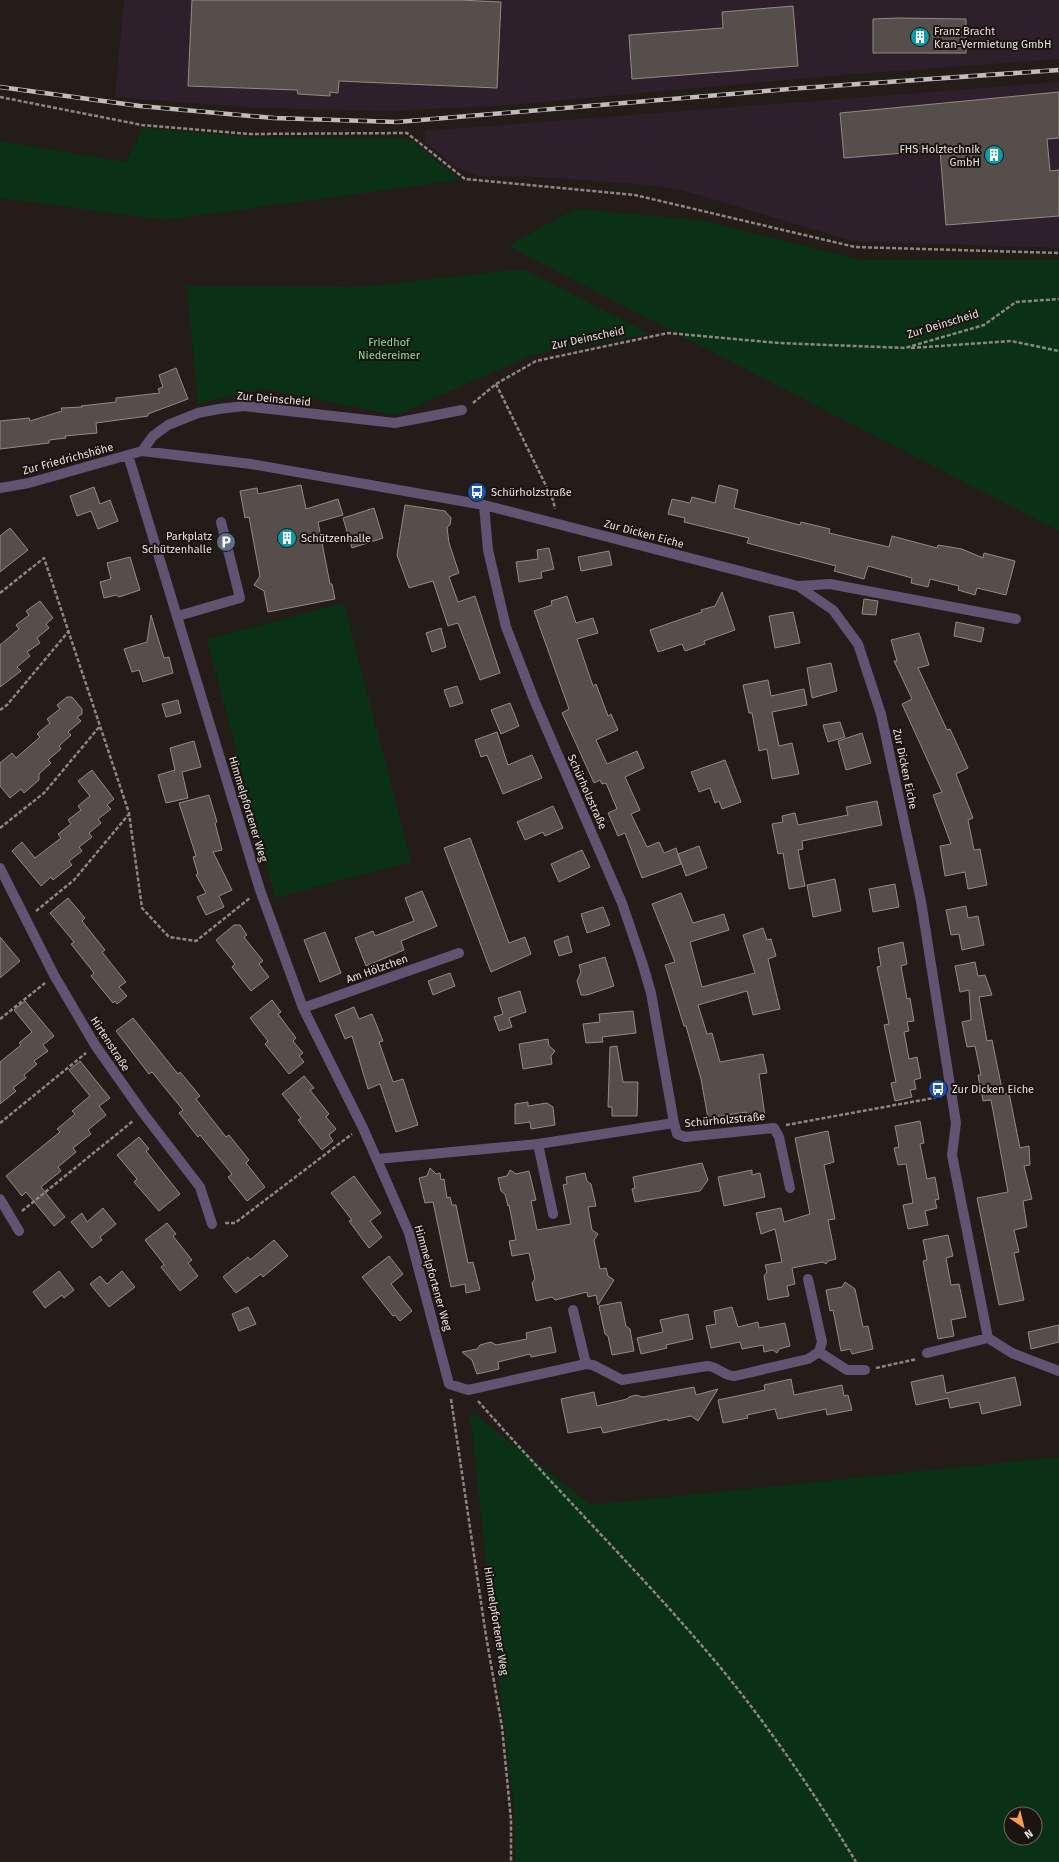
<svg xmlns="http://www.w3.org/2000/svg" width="1059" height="1862" viewBox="0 0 1059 1862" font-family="'Fira Sans',sans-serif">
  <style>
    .industrial { fill: #2e202b }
    .green { fill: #0a3115; fill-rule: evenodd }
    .building { fill: #564e4a; stroke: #948a86 }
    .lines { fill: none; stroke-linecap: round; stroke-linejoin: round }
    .path { stroke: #8d8684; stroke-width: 2.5; stroke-dasharray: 4 2; stroke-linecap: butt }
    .service { stroke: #605472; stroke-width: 10 }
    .minor { stroke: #605472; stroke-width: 10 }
    .rail-casing { stroke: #c1bbb9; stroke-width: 4.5 }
    .rail { stroke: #1a1310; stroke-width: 3; stroke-dasharray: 9; stroke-linecap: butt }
    .labels { text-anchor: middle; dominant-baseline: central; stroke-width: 4; stroke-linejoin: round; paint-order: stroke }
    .poi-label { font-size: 11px; fill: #e7e1df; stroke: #1a1310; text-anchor: start }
    .street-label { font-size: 11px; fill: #e7e1df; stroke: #1a1310 }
    .park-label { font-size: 11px; fill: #81e196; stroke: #1a1310 }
  </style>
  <rect width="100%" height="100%" fill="#231c19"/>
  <path class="industrial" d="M124 0H1059V59L854 74 497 106 389 111 257 108 115 97Z
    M1059 82V248L852 241 682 190 649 185 539 177 478 176 454 166 425 142V131Z"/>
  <path class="green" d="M142 128 251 137 405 138 412 141 460 180 165 220 0 198V141L126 162Z
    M575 209 700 220 862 260H1059V531L508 246Z
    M523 269 650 334 532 355 396 415 262 389 198 404 187 286 360 287Z
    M344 603 411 862 275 898 207 639Z
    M470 1411 591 1505 1059 1457V1862H515L514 1808 493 1629ZM1011 1814H1035V1838H1011Z"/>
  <path class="building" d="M192 0H460L501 2 497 88 339 81 338 93 330 92V96L298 94 297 90 188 86Z
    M793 6 798 66 632 79 629 35 723 28 722 12Z
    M898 18 966 19V53H873V19Z
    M1059 92V138L1047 139 1050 171 1059 170V216L946 225 940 150 844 158 840 113Z
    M176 368 188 399 148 414V416L96 423 97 433 65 436 66 438 49 440V443L0 449V421L29 418 30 421 62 411 61 408 82 407 81 406 116 402V398L160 393 158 389 163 387 159 375Z
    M301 485 306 509 338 499 343 515 318 522 330 584H332L335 599 268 612 264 591 254 585 260 576 249 517 245 518 240 491 257 488 258 494Z
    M719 485 738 490 734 508 800 525 801 522 830 529 829 533 889 547 892 536 937 548 938 545 962 549 983 558 984 553 1015 561 1006 595 977 588 975 595 958 590 959 586 930 579 928 587 911 583 912 578 868 566 864 579 834 571 836 566 747 543 749 538 684 522 685 518 668 514 672 499 690 503 692 497 715 503Z
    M94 487 100 504 110 500 118 521 98 529 91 511 77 516 70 496Z
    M405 505 445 511 451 518 450 525 447 527 449 543 459 573 449 577 458 602 475 596 500 673 480 680 458 623 448 626 433 581 409 588 397 555Z
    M374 508 383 538 352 548 343 518Z
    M10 528 28 550 0 572V536Z
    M549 548 554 569 541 572 542 578 519 582 516 562 538 559 537 550Z
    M609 551 612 565 581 571 578 557Z
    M130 557 140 590 119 597 116 595 104 598 100 582 111 579 107 563Z
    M722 592 735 630 704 641 705 644 685 651 682 644 658 652 650 630 702 612 701 610 715 606Z
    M567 596 576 623 593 618 598 633 577 639 593 686 596 684 608 716 611 714 618 730 596 740 607 764 637 751 644 768 625 777 640 810 631 814 647 847 659 842 664 853 676 848 681 864 642 878 625 833 618 836 608 813 617 809 606 783 602 784 600 780 594 783 562 713 569 709 534 611 552 605 551 601Z
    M864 599 878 601 876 615 862 614Z
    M40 601 53 618 46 624 49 628 37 638 40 643 27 652 30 656 17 667 21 671 0 687V645L19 629 16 625 29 615 26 611Z
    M793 612 800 643 775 648 769 616Z
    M151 615 164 658 169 657 173 673 143 682 139 670 132 672 124 649 147 642Z
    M956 622 984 628 981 642 954 636Z
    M441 628 446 647 432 652 426 633Z
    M919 633 929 665 918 668 947 730 950 729 968 768 956 774 973 818 968 820 974 850 980 849 987 885 968 889 965 872 945 876 940 846 951 844 933 795 942 792 902 704 912 699 894 661H897L891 640Z
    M831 663 837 691 812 698 807 668Z
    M768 680 771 696 804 689 807 705 772 712 779 746 792 743 799 774 772 779 767 749 759 751 752 713H749L743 685Z
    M457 686 463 703 450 707 444 690Z
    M67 697H72L82 709V714L77 717 81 721 68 732 71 735 59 746 61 749 48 760 51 763 39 774V780L24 793 21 789 10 798 0 786V763L12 753 16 758 40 737 37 734 50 723 47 719 60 709 57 705Z
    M178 700 181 713 166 717 162 704Z
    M510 703 519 726 501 734 491 710Z
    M840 722 845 737 828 742 823 725Z
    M497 732 508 765 532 755 542 778 503 794 487 755 481 757 475 740Z
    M862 733 871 763 846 770 838 741Z
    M194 741 201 767 182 772 188 798 166 803 158 775 175 770 170 748Z
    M725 760 741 802 722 809 719 801 715 803 710 788 699 792 691 772Z
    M92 770 114 799 107 805 111 809 98 819 101 823 89 833 92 837 79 847 82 851 69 861 72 865 53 880 51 877 41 886 12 851 22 842 35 858 61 838 58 834 71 824 68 820 81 810 78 806 90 796 78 781Z
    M209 795 217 822 215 823 222 850 213 852 232 890 219 896 224 907 206 915 197 897 206 893 196 875 198 874 193 857 196 856 179 803Z
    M877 801 882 825 802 841 803 849 798 850 805 886 789 889 783 853 778 854 772 824 783 822 782 816 795 813 798 825 848 815 846 807Z
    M553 806 563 828 545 836 543 832 525 840 517 822Z
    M470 838 509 943 525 937 531 954 491 972 444 848Z
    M699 846 707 868 686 876 678 854Z
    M582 850 590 867 559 882 551 864Z
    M835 879 841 911 813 917 807 885Z
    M895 884 899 907 873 912 869 889Z
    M422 891 437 926 401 941 404 950 366 966 355 938 373 931 375 936 414 921 405 898Z
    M681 893 693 923 724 914 729 930 690 942 702 987 755 973 743 935 763 928 767 940 771 939 776 956 768 959 780 1009 753 1015 747 991 698 1005 707 1034 712 1033 720 1062 763 1054 767 1073 759 1074 765 1116 747 1118 746 1112 708 1118 701 1079 686 1026H684L665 965 675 962 652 904Z
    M68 898 85 918 82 921 105 950 102 952 126 982 119 987 127 996 117 1004 115 1001 113 1003 91 976 94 973 71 944 74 942 50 913Z
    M966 906 968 918 978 916 984 945 962 950 959 934 951 935 946 910Z
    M603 907 610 925 587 933 581 914Z
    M234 925H240L247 935 244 937 263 961 259 964 269 977 251 991 232 967 235 964 216 940Z
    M325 932 341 973 320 982 304 940Z
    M568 936 572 952 559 956 554 941Z
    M0 937 20 961 0 978Z
    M903 942 907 964 901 966 907 999 910 998 914 1021 907 1022 909 1031 904 1032 909 1059 917 1057 921 1078 914 1080 916 1089 910 1090 912 1097 895 1101 891 1083 896 1082 884 1025 889 1024 877 967 881 966 878 948Z
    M605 957 614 986 587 995H581L577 981 581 972 579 965Z
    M975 962 978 976 985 975 992 995 979 997 987 1041 992 1040 1003 1094 1009 1093 1020 1148 1029 1146 1030 1165 1024 1166 1032 1199 1023 1201 1027 1227 1014 1230 1019 1252 1014 1253 1024 1300 999 1305 977 1198 1008 1192 991 1100 983 1101 978 1075H981L975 1046 967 1047 962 1022 971 1020 969 990 960 992 955 966Z
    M450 973 455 986 433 995 428 981Z
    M520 991 526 1012 509 1018 512 1027 499 1031 494 1017 503 1014 498 998Z
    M272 1000 281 1012 278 1014 296 1038 293 1041 303 1053 299 1056 304 1062 289 1074 265 1044 268 1041 250 1018Z
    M25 1001 54 1036 43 1045 48 1051 34 1061 37 1064 24 1075 26 1078 13 1088 16 1091 0 1104V1062L21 1045 19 1043 32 1032 14 1010Z
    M354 1007 359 1019 372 1014 383 1041 379 1042 393 1082 403 1079 418 1125 396 1132 380 1084 368 1089 352 1036 345 1039 335 1015Z
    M633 1011 636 1033 602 1037 603 1042 586 1043 583 1024 600 1022 599 1014Z
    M133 1018 178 1074 180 1072 200 1096 196 1099 226 1137 229 1135 249 1160 246 1163 265 1187 247 1201 228 1177 232 1174 200 1135 198 1137 179 1113 183 1110 152 1072 149 1074 116 1031Z
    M548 1039 549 1046 555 1051 551 1056 552 1064 523 1069 519 1044Z
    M617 1046 623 1082H638L637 1116H612V1107H608L610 1047Z
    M80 1061 110 1098 99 1106 106 1115 88 1130 91 1134 73 1148 76 1152 58 1167 61 1171 41 1187 65 1217 54 1226 26 1192 22 1196 6 1176 60 1132 57 1129 75 1114 72 1111 90 1096 69 1070Z
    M304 1076 314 1088 310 1090 329 1114 326 1117 336 1129 329 1135 333 1141 322 1150 298 1120 301 1118 282 1094Z
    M528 1102V1106L547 1103 553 1107 555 1125 531 1129 530 1122 515 1124V1104Z
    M920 1121 924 1143 920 1144 927 1179 935 1177 939 1199 935 1200 937 1208 925 1211 928 1225 908 1229 903 1205 913 1203 906 1164 898 1165 894 1148 899 1147 895 1126Z
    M828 1131 834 1162 824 1165 835 1219 828 1220 836 1259 828 1261 826 1264 823 1262 792 1268 795 1284 787 1286 789 1296 768 1300 764 1276 767 1272 765 1265 782 1262 775 1229 761 1234 756 1213 781 1208 784 1222 810 1214 795 1138Z
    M139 1137 149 1149 146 1151 180 1194 159 1211 134 1182 137 1179 117 1155Z
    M702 1163 708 1180 700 1191 635 1202 632 1189 635 1188 633 1177Z
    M430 1168 436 1174 440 1173 441 1180 444 1179 447 1198 450 1197 452 1205H456L468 1263 473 1262 480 1290 466 1293 465 1284 451 1287 433 1202 425 1203 419 1178 427 1176Z
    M510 1170 516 1174 529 1171 536 1200 531 1201 537 1230 571 1224 563 1185 567 1184 566 1177 585 1173 587 1181 591 1184 596 1206 588 1207 592 1230 598 1234 594 1240 600 1269 606 1268 608 1276 614 1280 598 1305 596 1295 588 1297 587 1292 555 1300 552 1297 536 1301 532 1283 535 1279 529 1253 512 1256 509 1241 516 1240 509 1205 508 1206 505 1194 501 1191 498 1178 507 1176Z
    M752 1170V1175L760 1173 765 1197 724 1206 718 1177Z
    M354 1176 381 1213 370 1221 382 1237 369 1248 349 1221 352 1220 331 1193Z
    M103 1208 116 1224 100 1237 102 1240 92 1248 71 1222 82 1213 87 1222Z
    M167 1223 176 1234 173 1236 192 1260 188 1263 198 1276 180 1291 161 1267 164 1265 163 1263 145 1240Z
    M948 1235 953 1256 946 1258 951 1285 959 1284 966 1317 951 1320 954 1336 938 1339 923 1261 927 1260 923 1240Z
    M274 1240 288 1256 263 1277 261 1274 236 1293 223 1277 248 1257 250 1260Z
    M389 1256 403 1274 391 1284 412 1311 400 1321 395 1315 393 1316 362 1277Z
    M59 1271 74 1290 64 1298 62 1295 45 1308 33 1292Z
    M122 1271 135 1287 109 1307 90 1284 100 1276 107 1284Z
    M845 1282 855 1289 863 1327 868 1326 873 1349 852 1354 850 1349 841 1351 833 1310 830 1311 826 1290 842 1287Z
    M621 1302 626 1326 630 1329 634 1351 612 1355 608 1336 605 1334 599 1306Z
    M248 1307 256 1324 239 1331 232 1314Z
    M732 1307 738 1327 758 1322 759 1328 785 1323 790 1346 779 1349 777 1353 773 1350 764 1352 763 1345 742 1349 740 1342 711 1348 706 1326 716 1324 714 1311Z
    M688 1314 693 1339 666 1345 667 1348 641 1354 637 1338 663 1332 660 1320Z
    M1059 1325V1342L1031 1349 1028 1332Z
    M551 1327 556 1352 531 1357 530 1354 498 1362 499 1369 477 1374 472 1360 462 1352 477 1349 480 1345 491 1342 496 1345 527 1339 526 1333Z
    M943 1375 946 1393 1015 1377 1021 1405 982 1414 979 1402 950 1408 948 1398 916 1405 911 1382Z
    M791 1379 794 1395 842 1385 844 1396 848 1395 852 1410 827 1415 826 1409 778 1419 775 1409 747 1415 748 1418 723 1423 718 1400 765 1390 764 1385Z
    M694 1387 696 1395 718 1389 698 1421 691 1416 668 1421V1419L603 1433 601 1427 568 1433 561 1399 594 1392 597 1406 627 1399 629 1397 636 1395 643 1397Z"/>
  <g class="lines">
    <path class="path" d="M0 97 142 125 249 134 407 133 465 179 635 195 855 247 1059 253
      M911 348 1011 341 1059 351
      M496 384 553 500 555 509
      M473 403 496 384 536 361 668 333 779 343 905 348 984 325 1016 302 1059 299
      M0 593 44 558 129 813 142 908 169 937 196 941 250 898
      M0 710 7 705 68 632
      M0 828 44 793 100 726
      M36 911 74 880 129 814
      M0 1019 45 983
      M0 1123 86 1053
      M786 1125 939 1097
      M22 1211 133 1121
      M225 1223H235L352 1134
      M876 1368 917 1359
      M451 1399 486 1636 502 1727 511 1820V1862
      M478 1401C557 1491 643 1575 720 1667 770 1728 815 1794 856 1862"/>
    <path class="service" d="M178 616 240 598 221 522"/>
    <path class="minor" d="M142 451 153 436 168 425 198 413 219 409 244 406 395 423 462 410
      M128 455 260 890 303 1008 363 1128 409 1233 449 1384 468 1390 586 1364 593 1365 622 1380 707 1366C718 1366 724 1377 735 1376L808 1359 819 1352 822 1342 808 1279
      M0 488 29 483 142 451 251 464 484 505 798 586 830 584 1016 619
      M798 586 833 610 858 644 881 714 921 901 956 1123 952 1155 988 1338 1012 1353 1059 1371
      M0 868 54 975 95 1045 143 1113 200 1187 212 1224
      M303 1008 459 953
      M674 1123 677 1134 685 1137 774 1128 779 1137 790 1188
      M538 1144 553 1214
      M377 1159 538 1144 674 1123 651 993 642 962 622 903 535 702 506 627 488 550 484 505
      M0 1199 19 1231
      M573 1310 586 1364
      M819 1352 847 1370H865
      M927 1353 988 1338"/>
    <g class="rail-casing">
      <path id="rail" d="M0 87 140 106 274 118 397 122 802 88 1059 70"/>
    </g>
    <use href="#rail" class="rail"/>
  </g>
  <defs>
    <g id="building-disc" transform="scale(1)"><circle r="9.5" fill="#0f9aa8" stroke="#1a1310"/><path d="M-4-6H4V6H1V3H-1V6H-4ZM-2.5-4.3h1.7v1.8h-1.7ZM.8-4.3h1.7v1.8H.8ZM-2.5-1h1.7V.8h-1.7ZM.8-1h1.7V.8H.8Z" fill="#fff"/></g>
    <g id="bus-disc" transform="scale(1)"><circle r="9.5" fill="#1a4fb4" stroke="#1a1310"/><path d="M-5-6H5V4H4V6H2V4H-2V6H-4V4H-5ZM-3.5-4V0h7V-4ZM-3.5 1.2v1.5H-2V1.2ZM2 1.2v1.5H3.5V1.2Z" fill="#fff"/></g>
    <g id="parking-disc" transform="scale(1)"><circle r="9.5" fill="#5c6f8a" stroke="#1a1310"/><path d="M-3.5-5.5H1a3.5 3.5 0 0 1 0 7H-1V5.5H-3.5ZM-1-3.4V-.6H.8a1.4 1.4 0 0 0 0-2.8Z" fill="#fff"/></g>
  </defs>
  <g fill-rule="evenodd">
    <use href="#building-disc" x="920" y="37"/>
    <use href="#building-disc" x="994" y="155"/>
    <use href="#bus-disc" x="477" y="492"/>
    <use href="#building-disc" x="287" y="538"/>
    <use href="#parking-disc" x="226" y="542"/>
    <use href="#bus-disc" x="938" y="1089"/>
  </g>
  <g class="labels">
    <g class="poi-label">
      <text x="934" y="31">Franz Bracht<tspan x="934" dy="13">Kran-Vermietung GmbH</tspan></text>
      <text x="980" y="149" text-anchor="end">FHS Holztechnik<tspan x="980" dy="13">GmbH</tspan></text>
      <text x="491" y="492">Schürholzstraße</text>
      <text x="212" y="536" text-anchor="end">Parkplatz<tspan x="212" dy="13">Schützenhalle</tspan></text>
      <text x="301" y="538">Schützenhalle</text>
      <text x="952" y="1089">Zur Dicken Eiche</text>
    </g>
    <g class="street-label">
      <text transform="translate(943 324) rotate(-17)">Zur Deinscheid</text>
      <text transform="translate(588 338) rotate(-12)">Zur Deinscheid</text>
      <text transform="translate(274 399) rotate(5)">Zur Deinscheid</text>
      <text transform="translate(68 459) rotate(-15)">Zur Friedrichshöhe</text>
      <text transform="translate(644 534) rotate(15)">Zur Dicken Eiche</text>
      <text transform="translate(905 769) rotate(78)">Zur Dicken Eiche</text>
      <text transform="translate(587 792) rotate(66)">Schürholzstraße</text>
      <text transform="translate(248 809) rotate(73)">Himmelpfortener Weg</text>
      <text transform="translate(377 969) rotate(-20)">Am Hölzchen</text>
      <text transform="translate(110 1044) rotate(57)">Hirtenstraße</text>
      <text transform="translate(725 1120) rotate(-5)">Schürholzstraße</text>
      <text transform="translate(433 1278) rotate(74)">Himmelpfortener Weg</text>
      <text transform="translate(496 1621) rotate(81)">Himmelpfortener Weg</text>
    </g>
    <g class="park-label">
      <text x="389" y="342">Friedhof<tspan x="389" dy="13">Niedereimer</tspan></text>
    </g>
  </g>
  <g transform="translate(1023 1826) rotate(145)"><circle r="19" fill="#1a1310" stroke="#6c6563"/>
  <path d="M0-3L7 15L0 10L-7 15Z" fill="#fb9e50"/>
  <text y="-6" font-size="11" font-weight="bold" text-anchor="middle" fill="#e7e1df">N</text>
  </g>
</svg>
